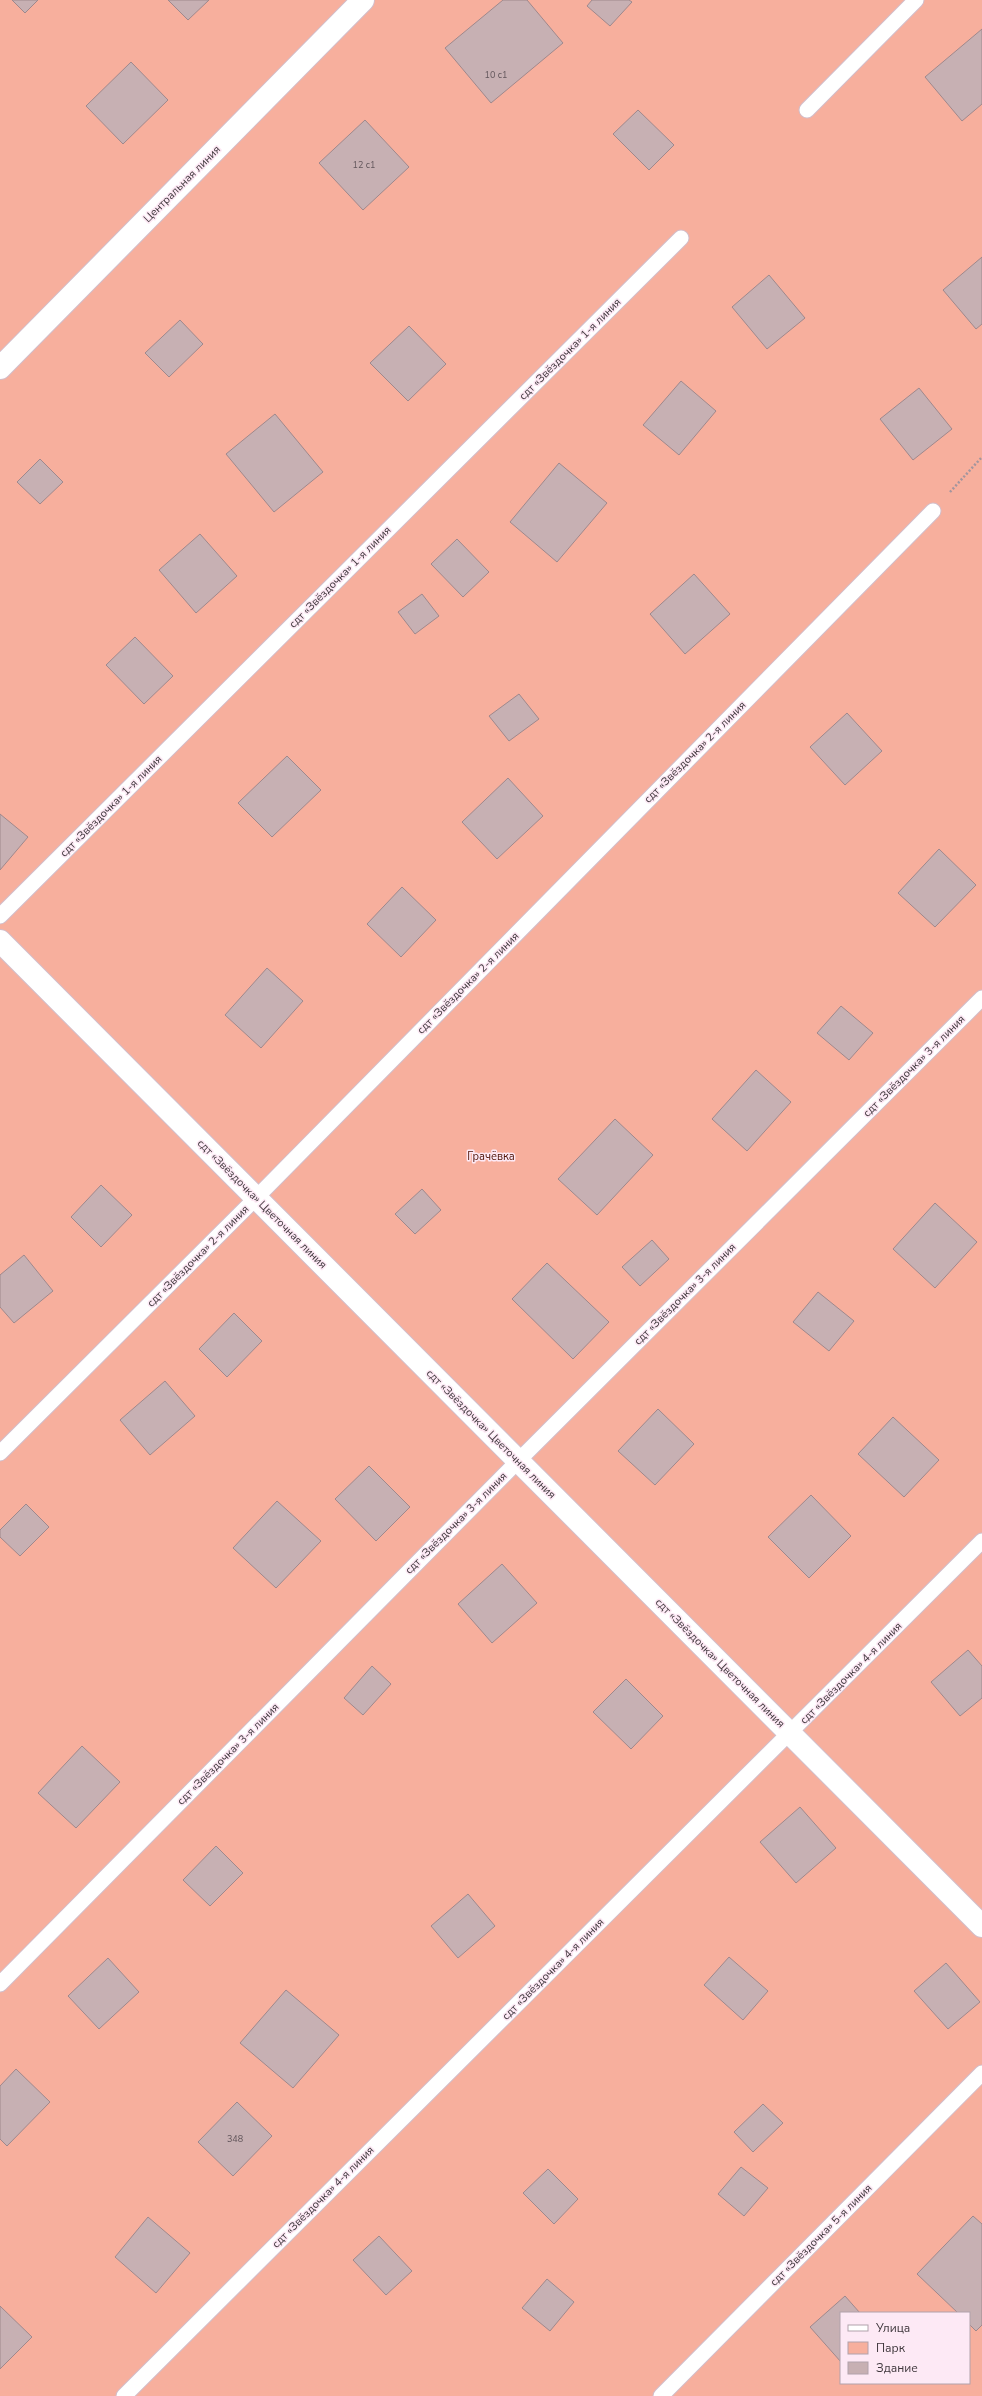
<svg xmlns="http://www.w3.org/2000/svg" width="982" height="2396" viewBox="0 0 982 2396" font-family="'Nunito Sans',sans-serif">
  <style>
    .green { fill: #f7af9d; fill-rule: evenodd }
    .building { fill: #c7b0b3; stroke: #9f888c }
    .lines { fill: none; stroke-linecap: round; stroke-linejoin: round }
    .service-casing { stroke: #d2beca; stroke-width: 17 }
    .minor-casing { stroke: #d2beca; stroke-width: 24 }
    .path { stroke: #a3959e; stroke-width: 2.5; stroke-dasharray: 2 2; stroke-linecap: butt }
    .service { stroke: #fff; stroke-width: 15 }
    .minor { stroke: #fff; stroke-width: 22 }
    .labels { text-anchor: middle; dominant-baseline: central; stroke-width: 3; stroke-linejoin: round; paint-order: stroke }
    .number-label { font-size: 9px; fill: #61555a }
    .street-label { font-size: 11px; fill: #3f373c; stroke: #fde9f5 }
    .park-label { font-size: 11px; fill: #4d1105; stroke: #fde9f5 }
  </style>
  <rect width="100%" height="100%" fill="#fde9f5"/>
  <path class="green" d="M0 0H982V2396H0ZM841 2313H969V2383H841Z"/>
  <path class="building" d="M12 0H38L25 13Z
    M168 0H209L188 20Z
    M503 0H527L563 43 491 103 445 48Z
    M592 0H629L632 2 610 26 587 6Z
    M982 29V104L962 121 925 77Z
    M131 62 168 100 123 144 86 106Z
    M638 110 674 145 649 170 613 134Z
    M365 120 409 167 363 210 319 163Z
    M982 257V324L976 329 943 290Z
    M769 275 805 318 767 349 732 307Z
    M180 320 203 344 169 377 145 353Z
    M409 326 446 364 408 401 370 363Z
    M681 381 716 411 679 455 643 425Z
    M919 388 952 429 913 460 880 419Z
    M275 414 323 472 274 512 226 454Z
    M40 459 63 482 40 504 17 482Z
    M559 463 607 503 557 562 510 522Z
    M200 534 237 576 196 613 159 570Z
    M457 539 489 572 463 597 431 564Z
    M694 574 730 614 685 654 650 614Z
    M422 594 439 616 415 634 398 612Z
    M135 637 173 676 144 704 106 665Z
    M519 694 539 719 509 741 489 716Z
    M847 713 882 751 845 785 810 747Z
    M287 756 321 790 272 837 238 803Z
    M508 778 543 816 497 859 462 822Z
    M0 814 28 837 0 870Z
    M939 849 976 885 935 927 898 893Z
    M402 887 436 920 401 957 367 924Z
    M267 968 303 1001 261 1048 225 1015Z
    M841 1006 873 1033 849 1060 817 1033Z
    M756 1070 791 1102 747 1151 712 1119Z
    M615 1119 653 1155 597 1215 558 1179Z
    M101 1185 132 1215 101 1247 71 1217Z
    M422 1189 441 1210 415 1234 395 1214Z
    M935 1203 977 1242 935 1288 893 1249Z
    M652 1240 669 1259 640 1286 622 1267Z
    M24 1255 53 1291 14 1323 0 1307V1275Z
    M547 1263 609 1322 573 1359 512 1299Z
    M818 1292 854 1321 829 1351 793 1322Z
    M234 1313 262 1341 227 1377 199 1349Z
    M165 1381 195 1416 150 1455 120 1420Z
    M658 1409 694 1444 655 1485 618 1451Z
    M893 1417 939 1460 904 1497 858 1454Z
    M369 1466 410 1507 376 1541 335 1499Z
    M811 1495 851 1536 809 1578 768 1537Z
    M277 1501 321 1541 276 1588 233 1548Z
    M26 1504 49 1527 20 1556 0 1537V1530Z
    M502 1564 537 1603 492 1643 458 1604Z
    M968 1650 982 1666V1698L960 1716 931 1682Z
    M372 1666 391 1684 363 1715 344 1698Z
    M626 1679 663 1716 631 1749 593 1712Z
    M82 1746 120 1782 76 1828 38 1793Z
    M800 1807 836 1848 796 1883 760 1842Z
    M216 1846 243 1873 210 1906 183 1880Z
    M468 1894 495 1926 458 1958 431 1926Z
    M729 1957 768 1991 743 2020 704 1985Z
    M108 1958 139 1992 99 2029 68 1996Z
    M946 1963 980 2002 948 2029 914 1991Z
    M286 1990 339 2035 293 2088 240 2043Z
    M16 2069 50 2102 7 2146 0 2139V2086Z
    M237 2102 272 2136 233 2176 198 2142Z
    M763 2104 783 2123 753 2152 734 2132Z
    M741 2167 768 2188 744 2216 718 2194Z
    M548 2169 578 2199 554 2224 523 2193Z
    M973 2216 982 2224V2325L976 2331 969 2324V2313H958L917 2274Z
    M148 2217 190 2253 156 2293 115 2257Z
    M379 2236 412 2271 386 2295 353 2260Z
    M547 2279 574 2302 550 2331 522 2308Z
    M845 2296 860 2313H841V2362L810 2327Z
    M0 2306 32 2337 0 2369Z"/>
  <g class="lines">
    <g class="service-casing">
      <path id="service" d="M807 110 916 0
        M0 916 681 238
        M0 1453 256 1198 933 511
        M0 1984 518 1461 982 998
        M124 2396 982 1541
        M661 2396 982 2073"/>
    </g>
    <g class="minor-casing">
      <path id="minor" d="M0 368 363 0
        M0 941 982 1926"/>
    </g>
    <path class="path" d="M950 492 982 457"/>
    <use href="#service" class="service"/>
    <use href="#minor" class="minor"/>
  </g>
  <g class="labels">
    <g class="number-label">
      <text x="496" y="75">10 с1</text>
      <text x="364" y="165">12 с1</text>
      <text x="235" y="2139">348</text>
    </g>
    <g class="street-label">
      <text transform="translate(182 184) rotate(-45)">Центральная линия</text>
      <text transform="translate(570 349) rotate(-45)">сдт «Звёздочка» 1-я линия</text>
      <text transform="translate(340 577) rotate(-45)">сдт «Звёздочка» 1-я линия</text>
      <text transform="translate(695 752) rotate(-45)">сдт «Звёздочка» 2-я линия</text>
      <text transform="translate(111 806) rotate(-45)">сдт «Звёздочка» 1-я линия</text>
      <text transform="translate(468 983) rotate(-45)">сдт «Звёздочка» 2-я линия</text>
      <text transform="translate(914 1066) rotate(-45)">сдт «Звёздочка» 3-я линия</text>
      <text transform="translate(262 1204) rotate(45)">сдт «Звёздочка» Цветочная линия</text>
      <text transform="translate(198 1256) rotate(-45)">сдт «Звёздочка» 2-я линия</text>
      <text transform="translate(685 1294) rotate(-45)">сдт «Звёздочка» 3-я линия</text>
      <text transform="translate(491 1434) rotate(45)">сдт «Звёздочка» Цветочная линия</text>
      <text transform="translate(456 1523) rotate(-45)">сдт «Звёздочка» 3-я линия</text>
      <text transform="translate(720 1663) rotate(45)">сдт «Звёздочка» Цветочная линия</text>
      <text transform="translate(851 1673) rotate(-45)">сдт «Звёздочка» 4-я линия</text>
      <text transform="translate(228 1754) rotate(-45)">сдт «Звёздочка» 3-я линия</text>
      <text transform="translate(553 1969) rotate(-45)">сдт «Звёздочка» 4-я линия</text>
      <text transform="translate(323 2197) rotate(-45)">сдт «Звёздочка» 4-я линия</text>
      <text transform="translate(821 2235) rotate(-45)">сдт «Звёздочка» 5-я линия</text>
    </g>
    <g class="park-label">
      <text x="491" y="1156">Грачёвка</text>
    </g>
  </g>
  <rect x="840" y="2312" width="130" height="72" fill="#fde9f5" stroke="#b1a2ab"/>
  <rect x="848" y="2325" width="20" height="6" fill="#ffffff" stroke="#b1a2ab"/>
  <text x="876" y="2332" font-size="12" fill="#3f373c">Улица</text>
  <rect x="848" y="2342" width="20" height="12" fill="#f7af9d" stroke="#b1a2ab"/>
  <text x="876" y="2352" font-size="12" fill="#3f373c">Парк</text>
  <rect x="848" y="2362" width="20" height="12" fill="#c7b0b3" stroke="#b1a2ab"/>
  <text x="876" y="2372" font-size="12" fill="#3f373c">Здание</text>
</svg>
